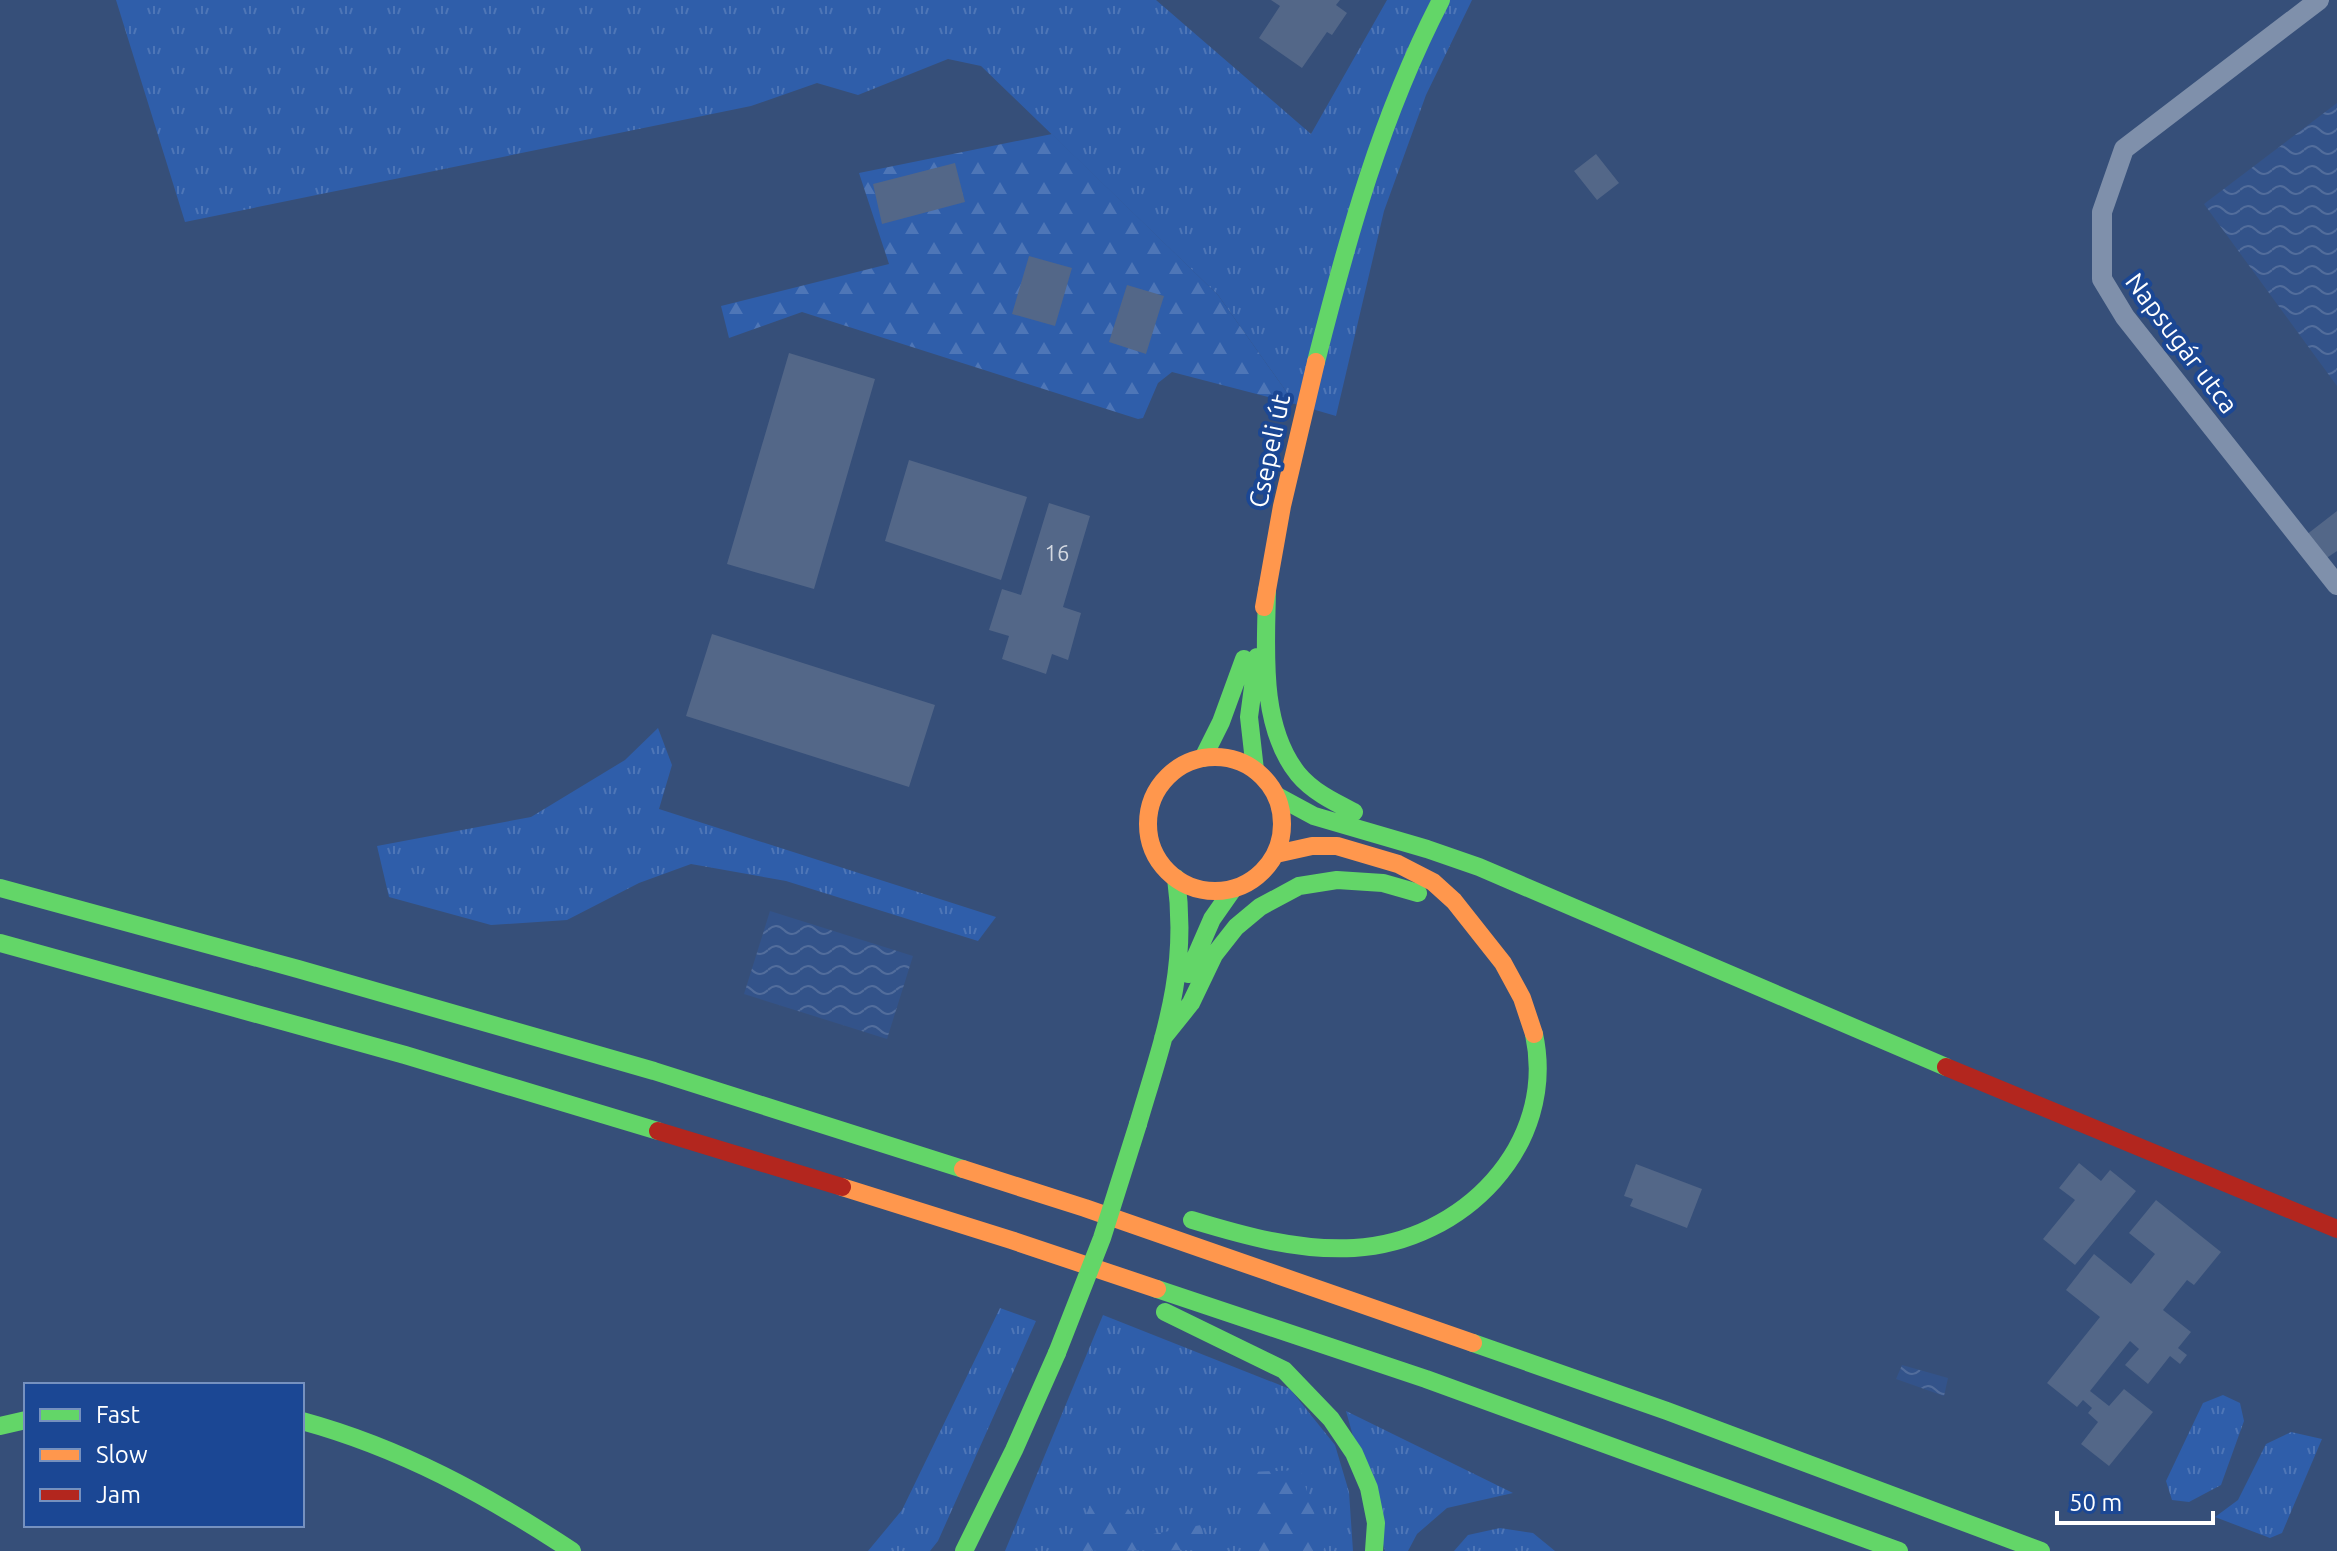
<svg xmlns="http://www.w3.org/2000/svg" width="2337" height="1551" viewBox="0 0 2337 1551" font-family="Ubuntu,sans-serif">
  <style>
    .grass { fill: url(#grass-tufts) }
    .forest { fill: url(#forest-firs) }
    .water { fill: url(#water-waves) }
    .building { fill: #536788 }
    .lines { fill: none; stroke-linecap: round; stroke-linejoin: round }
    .street { stroke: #7f90ab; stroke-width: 20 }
    .fast { stroke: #63d668; stroke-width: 18 }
    .slow { stroke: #ff974d; stroke-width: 18 }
    .jam { stroke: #b3261e; stroke-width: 18 }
    .fast-bridge { stroke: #63d668; stroke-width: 18 }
    .labels { text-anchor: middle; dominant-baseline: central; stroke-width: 8; stroke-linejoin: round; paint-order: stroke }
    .number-label { font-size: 22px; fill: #d4d9e1 }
    .street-label { font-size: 26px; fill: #fff; stroke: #1b4794 }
  </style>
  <defs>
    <pattern id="grass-tufts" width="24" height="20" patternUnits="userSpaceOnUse" patternTransform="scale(2)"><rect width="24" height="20" fill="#2f5eaa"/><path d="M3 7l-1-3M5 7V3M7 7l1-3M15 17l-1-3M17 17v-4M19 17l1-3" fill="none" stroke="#4e76b7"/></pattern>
    <pattern id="forest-firs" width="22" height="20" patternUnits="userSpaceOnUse" patternTransform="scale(2)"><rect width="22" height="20" fill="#2f5eaa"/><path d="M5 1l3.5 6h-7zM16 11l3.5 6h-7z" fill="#4e76b7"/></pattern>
    <pattern id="water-waves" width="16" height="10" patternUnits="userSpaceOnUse" patternTransform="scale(2)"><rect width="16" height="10" fill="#33538a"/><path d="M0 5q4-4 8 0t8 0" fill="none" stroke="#526d9c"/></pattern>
  </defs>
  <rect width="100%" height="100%" fill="#364f79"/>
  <path class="grass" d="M116 0H1156L1311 134 1387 0H1472L1426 95 1384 211 1336 416 1295 404 1218 295 981 66 948 59 858 95 817 83 751 106 185 222Z
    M658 728 672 765 659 809 996 917 978 941 786 881 691 864 639 883 567 920 491 925 389 897 377 846 531 817 625 760Z
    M1000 1308 1036 1321 938 1541 930 1551H868L902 1510Z
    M1103 1315 1290 1389 1335 1445 1349 1492 1353 1551H1005Z
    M2223 1395 2240 1403 2244 1421 2221 1485 2189 1502 2172 1500 2166 1481 2203 1403Z
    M1346 1411 1513 1493 1447 1508 1417 1534 1408 1551H1385Z
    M2291 1432 2322 1439 2282 1533 2270 1538 2215 1517 2238 1500 2266 1444Z
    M1500 1528 1533 1533 1555 1551H1454L1468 1535Z"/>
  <path class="forest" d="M1052 134 1218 295 1295 404 1172 372 1158 383 1143 418 1138 419 802 312 729 338 721 306 889 264 859 173Z
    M1300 1470 1325 1546 1323 1551H1256L1250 1546V1472Z
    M1122 1501 1148 1535 1201 1525 1207 1550 1071 1551 1091 1503Z"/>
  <path class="water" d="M2337 103V386L2204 204Z
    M770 911 913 956 887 1039 744 994Z
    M1902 1365 1948 1378 1944 1396 1896 1379Z"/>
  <path class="building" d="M1271 0H1340L1336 5 1347 13 1332 35 1327 32 1302 68 1259 38 1280 6Z
    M1596 154 1619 183 1597 200 1574 171Z
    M955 163 965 202 882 224 873 184Z
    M1029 256 1072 268 1055 326 1012 314Z
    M1127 285 1164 296 1146 354 1109 342Z
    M789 353 875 379 814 589 727 564Z
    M909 460 1027 497 1001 580 885 541Z
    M1049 503 1090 516 1063 607 1081 613 1068 660 1052 654 1046 674 1002 659 1009 636 989 630 1002 589 1021 595Z
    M2337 511V551L2325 559 2306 535Z
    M712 634 935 705 909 787 686 716Z
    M2079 1163 2101 1181 2110 1170 2136 1191 2075 1265 2043 1239 2075 1200 2059 1188Z
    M1636 1164 1702 1189 1687 1228 1630 1206 1633 1199 1624 1196Z
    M2156 1200 2221 1252 2194 1285 2187 1280 2163 1310 2191 1332 2178 1348 2187 1355 2180 1364 2170 1356 2148 1384 2125 1365 2139 1349 2130 1341 2090 1391 2109 1406 2124 1389 2153 1412 2109 1466 2081 1444 2098 1422 2088 1413 2092 1408 2083 1400 2077 1407 2047 1383 2100 1317 2066 1290 2094 1254 2131 1284 2155 1254 2129 1233Z"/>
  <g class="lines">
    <path class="street" d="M2319 0 2124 149 2102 212V279L2125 317 2337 585"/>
    <path class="fast" d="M1316 362C1348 236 1381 116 1441 0
      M1267 590C1266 649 1259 725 1298 774 1313 792 1334 802 1354 812
      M1203 758 1221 722 1244 659
      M1255 770 1249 717 1257 657
      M1277 796 1314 816 1427 849 1479 867 1946 1067
      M0 888 298 969 654 1071 963 1169
      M0 943 405 1055 658 1131
      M1188 974 1212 919 1233 889
      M1163 1038 1191 1003 1214 955 1236 927 1260 907 1299 886 1337 880 1383 883 1418 893
      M1138 1124C1164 1036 1189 971 1176 878
      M1192 1220C1245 1236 1298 1251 1354 1248 1462 1242 1558 1146 1534 1034
      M1157 1289 1426 1379 1899 1551
      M1165 1312 1284 1370 1331 1419 1354 1453 1369 1488 1376 1523 1374 1551
      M1473 1343 1667 1411 2041 1551
      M302 1421C401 1448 487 1495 572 1551
      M0 1426 26 1420
      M964 1551 1014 1450 1057 1353"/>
    <path class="slow" d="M1264 607 1282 506 1316 362
      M1148 824a67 67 0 1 1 134 0a67 67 0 1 1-134 0Z
      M1276 854 1312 846H1337L1398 864 1433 882 1454 901 1503 963 1522 998 1534 1034
      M963 1169 1085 1208 1473 1343
      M842 1187 1011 1240 1157 1289"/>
    <path class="jam" d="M1946 1067 2337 1229
      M658 1131 842 1187"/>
    <path class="fast-bridge" d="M1057 1353 1102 1238 1138 1124"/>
  </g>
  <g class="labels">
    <g class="number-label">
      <text x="1057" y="552">16</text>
    </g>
    <g class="street-label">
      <text transform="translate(2182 343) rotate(53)">Napsugár utca</text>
      <text transform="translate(1269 451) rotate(-78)">Csepeli út</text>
    </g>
  </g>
  <rect x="24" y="1383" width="280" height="144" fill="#1b4794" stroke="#7691bf" stroke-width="2"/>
  <rect x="40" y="1409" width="40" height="12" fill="#63d668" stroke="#7691bf" stroke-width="2"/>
  <text x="96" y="1423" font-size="24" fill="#ffffff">Fast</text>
  <rect x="40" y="1449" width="40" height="12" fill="#ff974d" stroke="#7691bf" stroke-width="2"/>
  <text x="96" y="1463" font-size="24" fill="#ffffff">Slow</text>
  <rect x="40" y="1489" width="40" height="12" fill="#b3261e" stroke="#7691bf" stroke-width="2"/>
  <text x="96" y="1503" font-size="24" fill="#ffffff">Jam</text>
  <path d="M2057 1511v12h156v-12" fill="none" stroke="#ffffff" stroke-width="4"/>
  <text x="2069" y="1511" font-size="24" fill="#ffffff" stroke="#1b4794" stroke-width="6" paint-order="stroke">50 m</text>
</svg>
